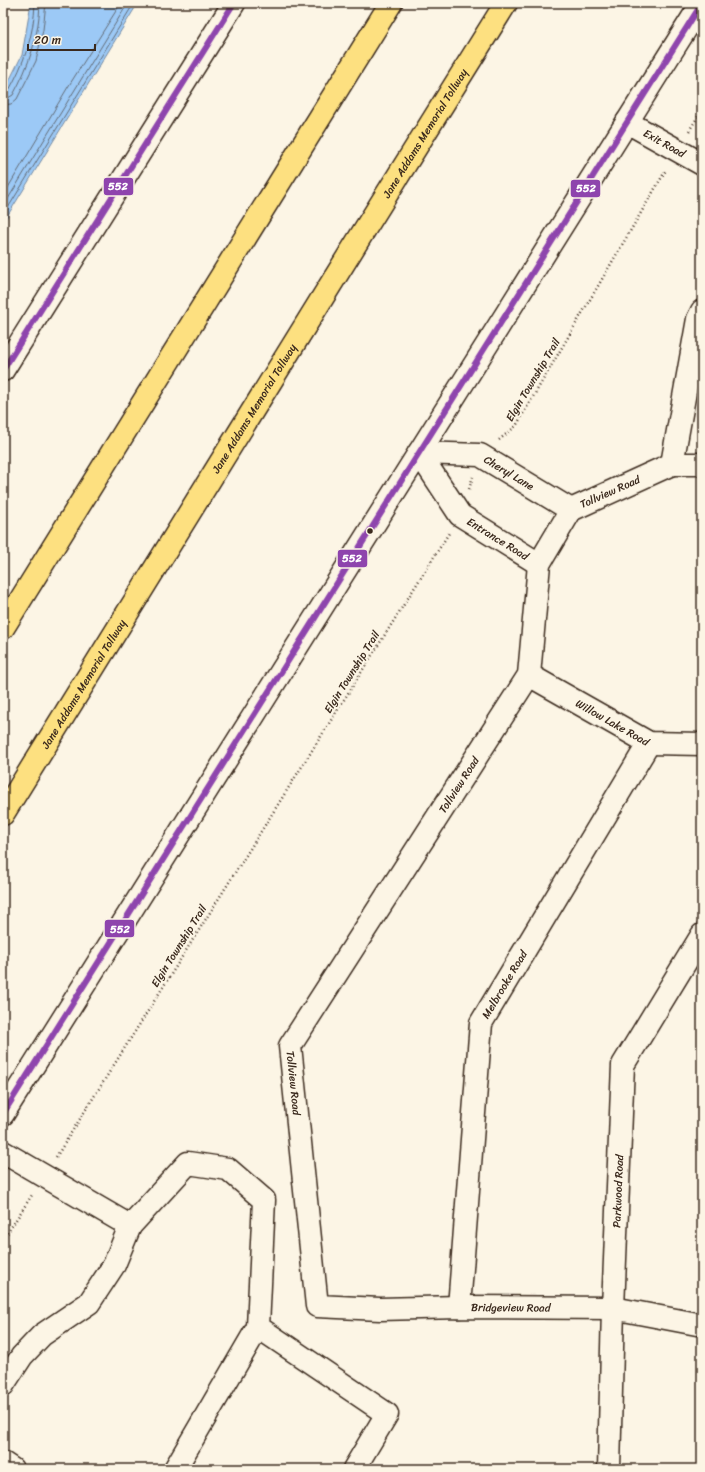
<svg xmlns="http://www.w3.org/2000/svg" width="705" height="1472" viewBox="0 0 705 1472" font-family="Sriracha,sans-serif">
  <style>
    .water { fill: #9cc9f6; stroke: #7589a0 }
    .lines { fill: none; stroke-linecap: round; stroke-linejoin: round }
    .shore { stroke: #626a74; stroke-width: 1 }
    .minor-casing { stroke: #3b2a1e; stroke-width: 25 }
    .highway-casing { stroke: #3b2a1e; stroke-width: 25 }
    .path { stroke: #3b2a1e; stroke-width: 2.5; stroke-dasharray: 1 3; stroke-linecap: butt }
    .minor { stroke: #fcf5e5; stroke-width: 22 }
    .highway { stroke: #fde080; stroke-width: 22 }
    .bus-1-casing { stroke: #fcf5e5; stroke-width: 9 }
    .bus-1 { stroke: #8e44ad; stroke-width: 6 }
    .bus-dot { fill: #3b2a1e; stroke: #fcf5e5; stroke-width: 1.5 }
    .labels { text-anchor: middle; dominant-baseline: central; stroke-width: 4; stroke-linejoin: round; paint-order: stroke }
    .street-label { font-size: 11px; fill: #3b2a1e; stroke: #fcf5e5 }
    .line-badge { stroke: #fcf5e5; stroke-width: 1.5 }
    .badge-label { font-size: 11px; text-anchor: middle; font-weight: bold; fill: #fff }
  </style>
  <rect width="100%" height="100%" fill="#fcf5e5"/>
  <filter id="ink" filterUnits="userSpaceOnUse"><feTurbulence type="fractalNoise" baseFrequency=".025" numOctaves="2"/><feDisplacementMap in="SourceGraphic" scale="8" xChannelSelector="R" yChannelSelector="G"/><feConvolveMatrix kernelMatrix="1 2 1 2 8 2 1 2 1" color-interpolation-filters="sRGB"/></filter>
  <g filter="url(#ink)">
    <path class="water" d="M31 3H138L3 223V93L22 55Z"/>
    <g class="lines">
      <path class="shore" d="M3 94 8 92C24 64 34 35 35 3
        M3 99 8 98 13 95C29 66 39 36 40 3
        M3 105 11 104 17 99 36 61 43 30 46 3
        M3 196 68 87 121 3
        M3 207 128 3
        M3 216 134 3"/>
      <g class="minor-casing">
        <g id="minor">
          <path id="s1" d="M627 122 702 164"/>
          <path id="s2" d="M702 311 698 319 672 464 571 510 539 564 529 675 290 1046 317 1306 380 1309 459 1307 613 1308 697 1324H702"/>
          <path d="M3 370 234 3"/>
          <path id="s3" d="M419 453 460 515 539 564"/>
          <path id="s4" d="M419 453 480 455 571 510"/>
          <path d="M672 464H702"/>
          <path id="s5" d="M529 675 649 743 702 744"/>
          <path d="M3 1114 702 3"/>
          <path d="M3 1152 130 1226 188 1163 228 1169 264 1200 258 1327 387 1414 354 1469"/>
          <path id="s6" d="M459 1307 481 1023 649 743"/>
          <path d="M3 1385 22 1356 42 1335 89 1303 114 1265 130 1226"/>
          <path d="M3 1463 12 1469"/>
          <path d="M175 1469 258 1327"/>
          <path id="s7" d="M609 1469 613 1308 623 1065 702 935"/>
        </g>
      </g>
      <g class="highway-casing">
        <g id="highway">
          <path d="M3 628 391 3"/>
          <path id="s8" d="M3 814 365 229 506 3"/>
        </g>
      </g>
      <path class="path" d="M689 131 702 110
        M499 440 516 426 666 170
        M469 489 473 477
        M56 1157 449 533
        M3 1240 32 1195"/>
      <use href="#minor" class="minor"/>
      <use href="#highway" class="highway"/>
      <g class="bus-1-casing">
        <path id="bus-1" d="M3 370 234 3
          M3 1114 702 3"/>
      </g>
      <use href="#bus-1" class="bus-1"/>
    </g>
  </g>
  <circle class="bus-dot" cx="370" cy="531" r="3.5"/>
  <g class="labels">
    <g class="street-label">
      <text stroke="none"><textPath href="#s8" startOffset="801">Jane Addams Memorial Tollway</textPath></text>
      <text stroke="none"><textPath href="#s1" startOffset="43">Exit Road</textPath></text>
      <text transform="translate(533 380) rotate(-59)">Elgin Township Trail</text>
      <text stroke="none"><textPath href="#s8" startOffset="477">Jane Addams Memorial Tollway</textPath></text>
      <text stroke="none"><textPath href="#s4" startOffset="95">Cheryl Lane</textPath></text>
      <text transform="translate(610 492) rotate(-24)">Tollview Road</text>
      <text stroke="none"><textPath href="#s3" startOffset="119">Entrance Road</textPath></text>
      <text transform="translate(352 672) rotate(-58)">Elgin Township Trail</text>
      <text stroke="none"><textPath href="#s8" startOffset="153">Jane Addams Memorial Tollway</textPath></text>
      <text stroke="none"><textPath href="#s5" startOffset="96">Willow Lake Road</textPath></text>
      <text transform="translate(459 785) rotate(-57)">Tollview Road</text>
      <text transform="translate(179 946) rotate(-58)">Elgin Township Trail</text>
      <text stroke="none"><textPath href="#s6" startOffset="330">Melbrooke Road</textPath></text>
      <text stroke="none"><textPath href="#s2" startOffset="920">Tollview Road</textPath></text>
      <text stroke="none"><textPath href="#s7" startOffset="278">Parkwood Road</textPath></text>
      <text stroke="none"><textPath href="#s2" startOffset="1338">Bridgeview Road</textPath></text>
    </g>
  </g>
  <g class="line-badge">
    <rect x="103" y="177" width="31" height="19" rx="4" fill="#8e44ad"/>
    <rect x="570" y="179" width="31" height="19" rx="4" fill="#8e44ad"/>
    <rect x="337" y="549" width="31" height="19" rx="4" fill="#8e44ad"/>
    <rect x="104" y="919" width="31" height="19" rx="4" fill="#8e44ad"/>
  </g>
  <g class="badge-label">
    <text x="118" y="190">552</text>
    <text x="586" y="192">552</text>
    <text x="352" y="562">552</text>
    <text x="120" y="933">552</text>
  </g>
  <rect width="705" height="1472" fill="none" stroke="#fcf5e5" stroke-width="16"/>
  <rect x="8" y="8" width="689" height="1456" fill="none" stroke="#3b2a1e" stroke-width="1.5" filter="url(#ink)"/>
  <path d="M28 44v6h67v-6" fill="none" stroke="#3b2a1e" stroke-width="2"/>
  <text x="34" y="44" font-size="12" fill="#3b2a1e" stroke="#fcf5e5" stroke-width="3" paint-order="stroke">20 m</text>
</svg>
